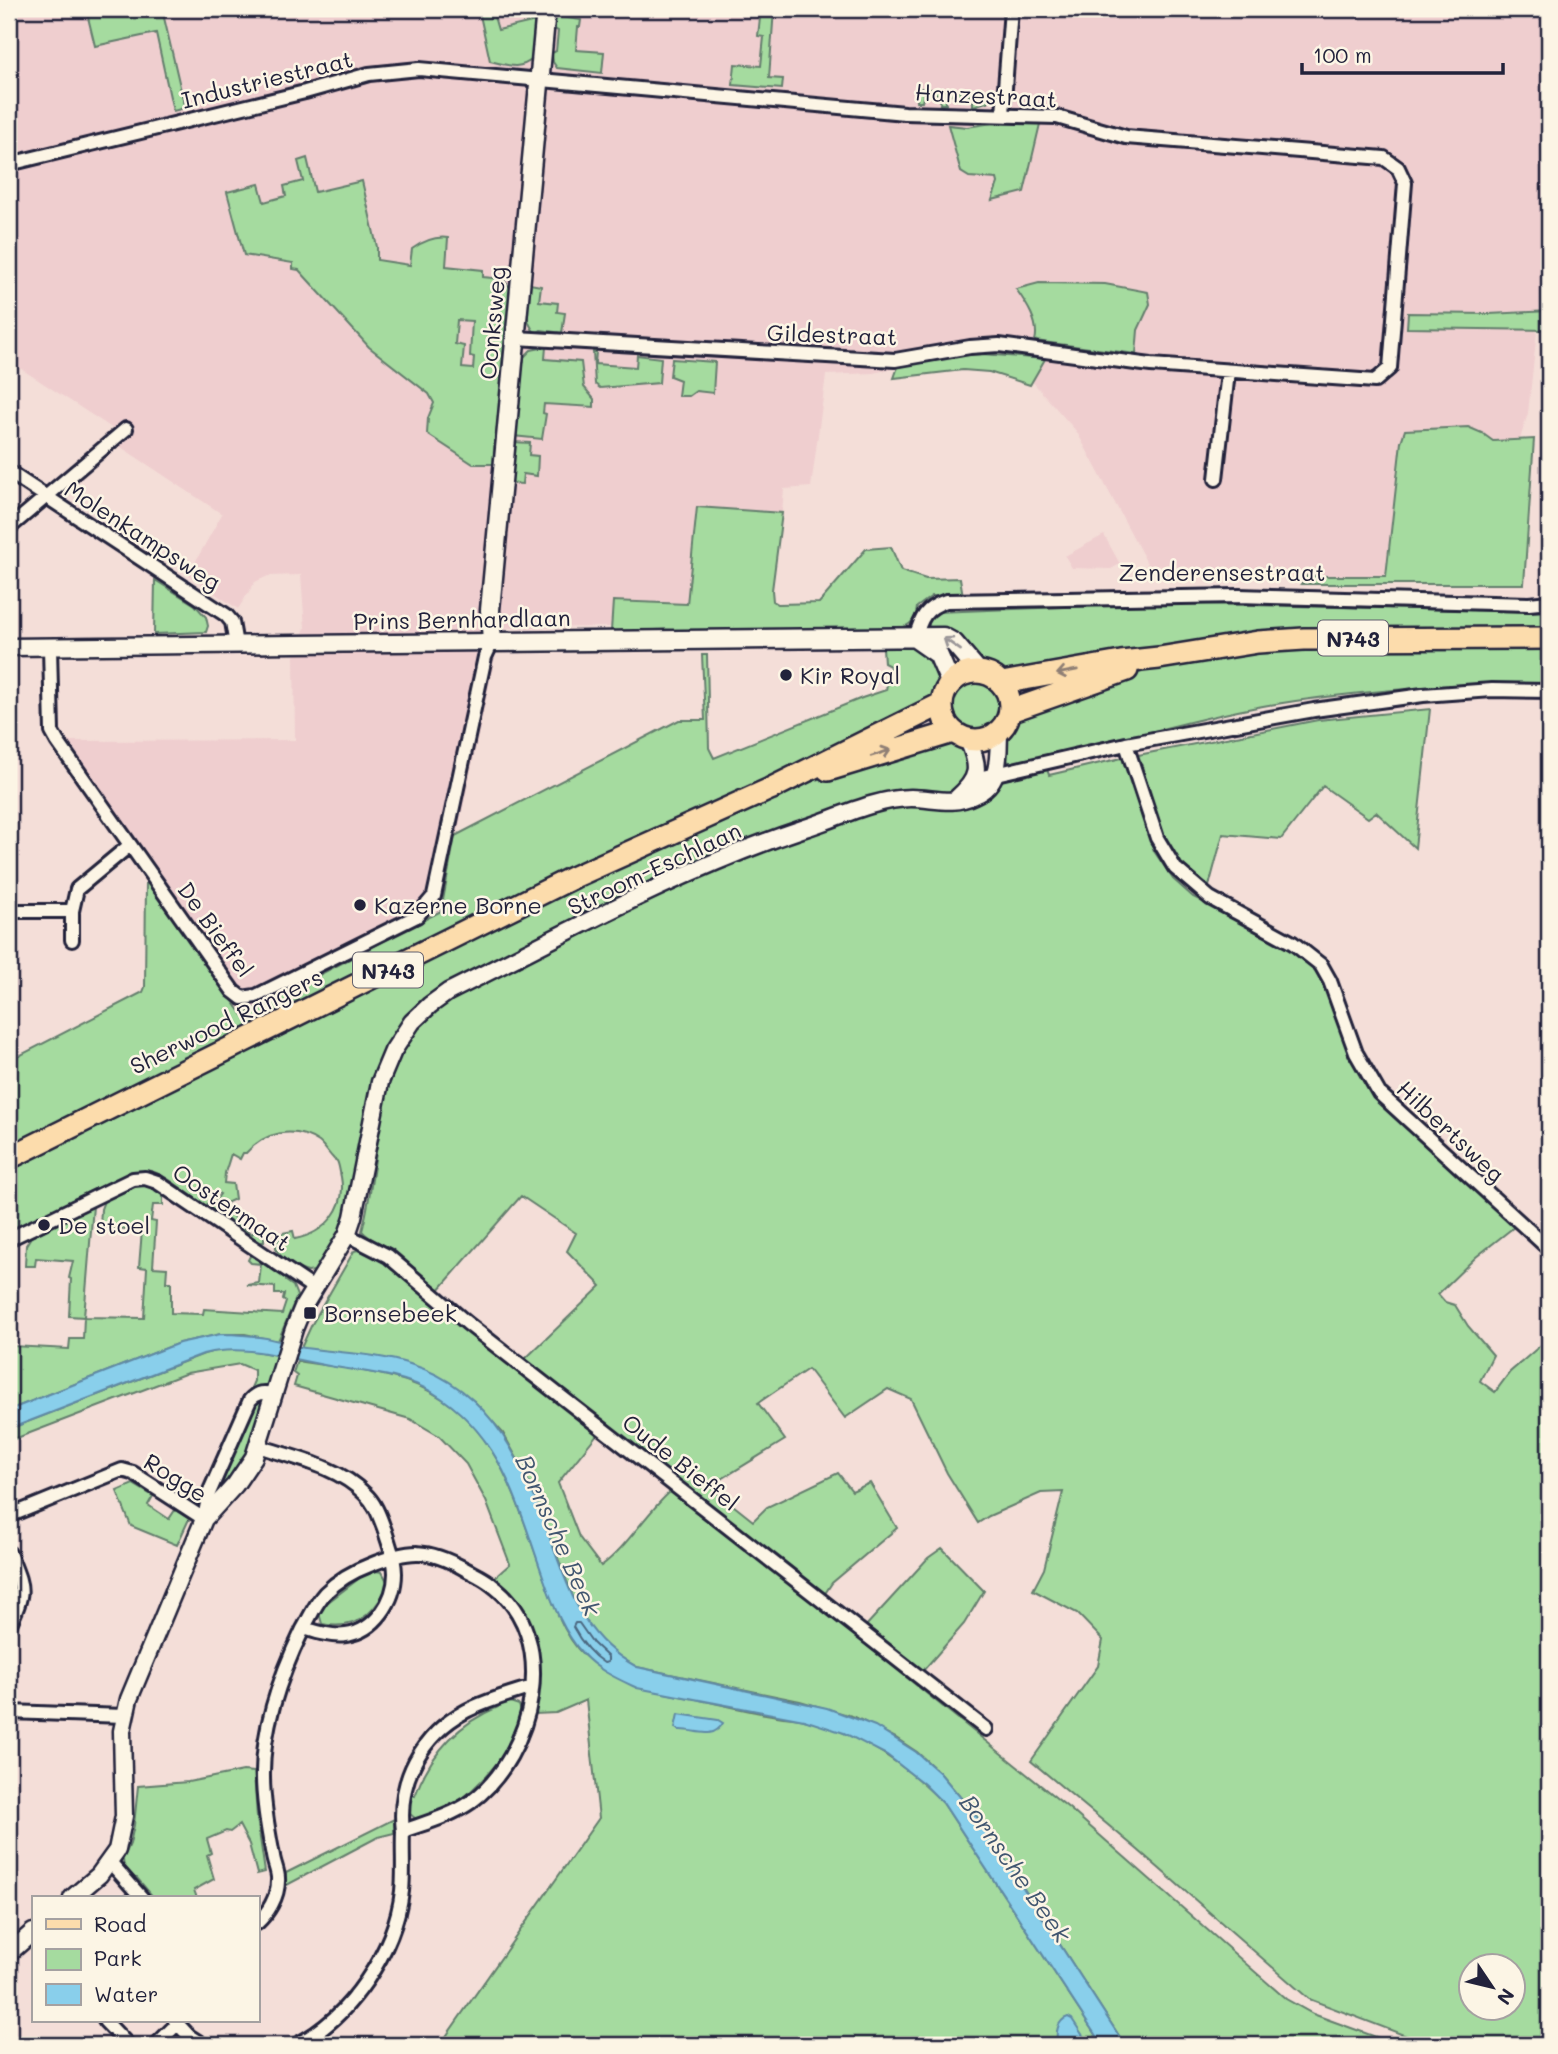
<svg xmlns="http://www.w3.org/2000/svg" width="1558" height="2054" viewBox="0 0 1558 2054" font-family="Mali,sans-serif">
  <style>
    .built { fill: #efcecf }
    .green { fill: #a5db9f; stroke: #647e6d; stroke-width: 2; fill-rule: evenodd }
    .water { fill: #89cfeb; stroke: #608aa5; stroke-width: 2 }
    .lines { fill: none; stroke-linecap: round; stroke-linejoin: round }
    .shore { stroke: #4b6781; stroke-width: 2 }
    .minor-casing { stroke: #22223b; stroke-width: 18 }
    .tertiary-casing { stroke: #22223b; stroke-width: 21 }
    .secondary-casing { stroke: #22223b; stroke-width: 23 }
    .primary-casing { stroke: #22223b; stroke-width: 26 }
    .minor { stroke: #fcf5e5; stroke-width: 12 }
    .tertiary { stroke: #fcf5e5; stroke-width: 16 }
    .secondary { stroke: #fcf5e5; stroke-width: 18 }
    .primary { stroke: #fcdcac; stroke-width: 21 }
    .oneway { stroke: #9a9698 }
    .oneway2 { stroke: #8f7f74 }
    .poi-dot { fill: #22223b; stroke: #fcf5e5; stroke-width: 2.5 }
    .labels { text-anchor: middle; dominant-baseline: central; stroke-width: 5; stroke-linejoin: round; paint-order: stroke }
    .shield { fill: #fcf5e5; stroke: #63616e; stroke-width: 2 }
    .shield-label { font-size: 21px; font-weight: bold; fill: #22223b }
    .street-label { font-size: 23px; fill: #22223b; stroke: #fcf5e5 }
    .poi-label { font-size: 23px; fill: #22223b; stroke: #fcf5e5; text-anchor: start }
    .water-label { font-size: 24px; font-style: italic; fill: #415670; stroke: #fcf5e5 }
  </style>
  <rect width="100%" height="100%" fill="#f4ded8"/>
  <filter id="ink" filterUnits="userSpaceOnUse"><feTurbulence type="fractalNoise" baseFrequency=".0143" numOctaves="2"/><feDisplacementMap in="SourceGraphic" scale="14" xChannelSelector="R" yChannelSelector="G"/><feConvolveMatrix kernelMatrix="1 2 1 2 8 2 1 2 1" color-interpolation-filters="sRGB"/></filter>
  <g filter="url(#ink)">
    <path class="built" d="M9 9H1541L1549 118V221L1528 413 1486 551 1462 585 1148 565 1077 432 1001 346 873 373 826 375 811 487 784 489 782 513 697 508 687 605 613 601 611 627 501 628 441 911 243 1015 146 881V868L64 741 295 740 294 656 305 628 301 575 268 576 255 582 238 609 188 575 222 514 118 445 115 430 9 361Z
      M1104 535 1120 564 1111 569 1072 568 1065 556Z"/>
    <path class="green" d="M86 9H162L185 108 173 111 156 33 95 46Z
      M761 9H774L769 78 783 79 782 89 733 85 735 64 761 66 764 37 758 36Z
      M493 13 498 30 536 21 534 58C519 71 507 65 490 61L480 15Z
      M555 16 581 20 580 27H578L576 50 604 52 602 73 557 68 553 62 552 53 556 51 558 31 554 29Z
      M918 88 994 94V95L987 102 973 106V96L946 94V104H940L941 94 924 93 922 102H917Z
      M999 122 1040 124 1024 192 992 200 998 183 997 179 969 177 961 172 948 125 967 127Z
      M307 158 315 192 362 181 377 247V260L410 265 412 249C422 242 435 236 448 238L446 266 483 270V277L503 279 511 289 501 373 507 378 501 433 495 436 493 464H473L427 434 428 418 434 403 429 394 369 347 299 270 293 269V263L244 255 227 192 259 184 264 202 286 196 284 186 303 181 298 161ZM457 320 472 321 470 356 474 357 473 369 462 368 464 346 455 344Z
      M1039 283 1105 284 1148 292 1150 304 1138 330 1136 354 1035 341C1040 323 1026 303 1016 289Z
      M530 284 541 286 539 301 558 303 557 312 565 313 562 333 541 330 536 333C522 321 528 301 530 284Z
      M1549 311V330L1407 328 1408 313 1489 314Z
      M546 347 545 359 581 362 584 387 594 399V407L544 404 543 413 546 414 542 439 513 436 524 357 531 350Z
      M593 352H596L595 364 636 367 637 355 661 358 659 383 600 388 595 384Z
      M970 353 1045 359 1030 385 989 372 963 370 894 378 898 367Z
      M672 359 715 362 713 393 696 391 689 396H678L680 380 670 376Z
      M1468 427 1482 433 1493 441 1534 439 1524 584H1301L1307 576H1386L1401 442 1405 430Z
      M513 442 530 443 529 455 538 456 537 476 523 474 522 484 509 483Z
      M697 507 782 513 772 590 773 601 778 604 819 603 866 549 891 547 901 571 926 579 960 578 963 596H932L917 607C916 617 913 623 904 627L706 636C689 631 672 628 655 630 633 632 638 642 611 631L613 601 687 604Z
      M155 580 195 605 206 617 208 626 206 632 154 634Z
      M1162 603 1549 612V628H1381L1005 675 984 666 929 629C928 620 930 617 937 612Z
      M883 648H915L927 652 942 684 937 696 9 1149V1061L143 992 145 987 146 881 243 1015 441 911 455 836 679 720H705L702 655H707L709 748 714 758 862 698 886 690 890 666 884 663Z
      M1348 648 1483 650 1549 648V683C1453 684 1358 690 1263 706 1180 721 1098 748 1015 765L1006 760 1003 754 1004 744 1009 729 1018 716 1083 696 1147 670 1243 651Z
      M950 706a27 27 0 1 1 54 0a27 27 0 1 1-54 0Z
      M1430 709 1415 848 1376 812 1368 818 1323 786 1281 839 1223 834 1208 890 1172 859 1133 756 1318 720Z
      M955 740 963 745 973 764 957 792 814 817 755 838 510 957 397 1031 349 1216 319 1269C315 1271 312 1272 308 1272 300 1271 277 1256 276 1248 275 1242 280 1237 283 1233L293 1231 295 1239C325 1233 347 1209 341 1177 340 1173 339 1164 337 1161 336 1160 334 1160 333 1158 328 1153 325 1147 319 1142 294 1125 265 1132 246 1153H243L240 1159 231 1154 225 1173 224 1183 233 1184 235 1199 226 1203C231 1217 239 1226 252 1234L257 1228 264 1236V1242H260L210 1208 220 1194 216 1192 206 1206C191 1196 168 1176 151 1171 131 1165 33 1221 9 1233V1168L569 891 609 869 790 789 853 767Z
      M1122 758 1137 796 1154 851 1173 879 1193 897 1236 918 1306 959 1321 973 1349 1047 1367 1086 1380 1102 1514 1227 1476 1257 1438 1294 1445 1302 1455 1305 1468 1326 1493 1355 1480 1381 1495 1392 1510 1372 1549 1338V2045H1430L1309 1999 1138 1850 1031 1761 1098 1666 1103 1640 1077 1613 1033 1590 1044 1569 1063 1492 1041 1493 989 1516 978 1523 947 1473 911 1399 888 1389 845 1418 808 1369 758 1403 785 1440 712 1485 714 1490 753 1521 767 1507 838 1473 852 1491 870 1483 897 1528 832 1583 824 1595 524 1360 601 1286 567 1251 576 1233 521 1196 438 1291C423 1279 411 1264 396 1252 385 1244 371 1242 362 1231 377 1176 376 1100 403 1051 413 1031 429 1017 446 1003L678 886 814 830 886 809 1047 769 1049 775ZM1470 1966H1512V2008H1470Z
      M139 1185 151 1186 163 1194V1205H153L151 1221 156 1222 153 1267 167 1268 166 1282H171V1313L203 1314 204 1309 282 1314 286 1302 283 1300 284 1294H275V1287L247 1285 259 1283 261 1264 251 1263 248 1260 250 1256H255L288 1278 286 1281 293 1286 297 1296 278 1341 245 1334H221L179 1343 9 1410V1353H11L12 1346 69 1349 70 1339H83L84 1317 69 1316 71 1279 69 1278 73 1261 36 1258 35 1266H25L26 1245 31 1237 93 1206 84 1317 144 1318 147 1268 139 1267 142 1230 100 1227 101 1209 104 1201Z
      M362 1249 383 1259 598 1433 558 1483 579 1537 601 1566C628 1546 645 1514 671 1491L834 1619 1070 1809 1286 1999 1313 2014 1398 2045H1125L978 1818 940 1773 917 1752 896 1738 855 1717 800 1701 637 1667 619 1657 599 1639 579 1612 524 1471 503 1433 474 1401 301 1348 312 1324 354 1251Z
      M223 1349H243L276 1355 268 1384 250 1390 254 1381V1370L240 1364 187 1373 9 1441V1429L204 1354Z
      M297 1361C333 1367 371 1370 406 1381 497 1412 516 1501 545 1581 555 1608 567 1645 592 1662 626 1688 660 1692 700 1700 728 1706 755 1713 783 1717 790 1718 797 1718 804 1720 859 1732 905 1764 943 1803L1102 2045H1089L1077 2028 1057 2031V2045H440L599 1818 586 1700 556 1713 535 1714C543 1675 541 1636 517 1601 511 1592 501 1586 493 1579L510 1564 486 1501 466 1464 439 1436 410 1419 294 1386 297 1376 293 1373Z
      M265 1398 245 1465 214 1498 213 1489 257 1399Z
      M133 1484 153 1496 148 1505 169 1519 175 1510 189 1519 177 1545 131 1526 117 1491Z
      M942 1548 984 1591 964 1624 921 1673 865 1627 928 1558Z
      M375 1571 382 1572 388 1583C376 1614 355 1631 322 1624L319 1613 323 1606 365 1574Z
      M507 1701 519 1705C532 1734 472 1795 448 1809 439 1814 427 1816 417 1820L409 1813 408 1809 411 1795 415 1796C430 1754 457 1724 498 1707L500 1702Z
      M243 1771 254 1772 257 1818 265 1872 257 1874 249 1844 239 1825 230 1832 226 1831 207 1839 211 1853 207 1855 214 1879 194 1890 197 1898H154L137 1878H130L124 1870 123 1859 130 1844 134 1825 138 1786 188 1782Z
      M394 1819V1833L378 1837 285 1886 286 1873Z"/>
    <path class="water" d="M221 1334C241 1334 260 1336 279 1341 288 1343 296 1347 305 1348 340 1353 376 1353 410 1364 495 1390 525 1468 552 1544 572 1597 585 1639 637 1667L827 1708 875 1726 916 1752 940 1773 978 1818 1125 2045H1102L943 1803 924 1784 887 1755 844 1733 804 1720 637 1688C618 1679 597 1670 583 1654 564 1633 553 1605 544 1579 518 1506 503 1435 432 1392 402 1374 363 1372 329 1366 286 1359 247 1343 203 1354L9 1429V1410L179 1343Z
      M678 1714 718 1720 723 1723C713 1741 695 1729 679 1730L675 1728Z
      M1068 2017 1072 2019 1089 2045H1057C1056 2034 1056 2021 1068 2017Z"/>
    <g class="lines">
      <path class="shore" d="M575 1623H579L593 1643 608 1657V1662L604 1663C590 1654 581 1642 573 1627Z"/>
      <g class="minor-casing">
        <path id="minor" d="M1003 114 1011 9
          M9 164 305 92 369 74 419 69 905 113 1057 117 1126 137 1384 158 1398 168 1405 183 1390 368 1375 381 1151 365 999 345 970 347 895 360 516 338
          M9 472 226 615 232 622 236 645
          M1216 479 1228 372
          M9 528 126 429
          M915 638C921 618 925 608 946 601L1239 596 1529 604 1549 602
          M50 647 52 732 57 741 233 991 242 998 256 996 417 916 434 896 485 657 492 642
          M1126 744 1157 838 1175 868 1210 898 1293 943 1321 965 1330 981 1356 1053 1379 1093 1549 1249
          M974 779 1126 744 1314 710 1423 695 1492 690 1549 691
          M9 911H72V940
          M72 911 77 889 130 845
          M347 1235 388 1256 467 1323 986 1729
          M9 1239 133 1179 145 1178 157 1182 315 1289
          M258 1446C294 1458 338 1466 365 1494 376 1504 380 1518 385 1531 389 1545 395 1558 395 1573 395 1601 375 1631 346 1635 332 1637 317 1632 304 1628
          M9 1516 122 1470 133 1473 204 1519
          M204 1519 209 1493 250 1400C257 1392 263 1392 274 1394
          M9 1553C23 1589 26 1589 9 1626
          M9 1712 124 1716
          M403 1831C397 1781 421 1735 466 1711 487 1700 510 1694 532 1687
          M110 1862 142 1898
          M257 1923C268 1913 278 1897 278 1881 279 1873 274 1864 273 1856 268 1830 263 1803 263 1777 262 1725 281 1674 303 1629 310 1617 315 1604 325 1593 337 1581 354 1571 370 1565 410 1549 427 1548 465 1569 474 1574 484 1578 492 1585 562 1636 534 1756 471 1802 451 1816 425 1823 403 1831 402 1851 404 1871 402 1891 395 1951 350 2018 296 2045
          M105 2021 128 2045
          M175 2021 189 2036 203 2045
          M156 2045 177 2024"/>
      </g>
      <g class="tertiary-casing">
        <path id="tertiary" d="M9 647 492 642
          M957 798C980 778 980 767 968 740
          M72 1898 99 1875 117 1850 124 1816 122 1731 129 1699 204 1519 235 1485 254 1457 294 1329 303 1307 347 1235 353 1217 380 1082 393 1051 412 1022 430 1005 448 992C565 934 681 869 805 828 836 818 878 798 911 798 934 798 952 806 974 795 1002 783 998 756 999 731
          M9 1953 33 1932"/>
      </g>
      <g class="secondary-casing">
        <path id="secondary" d="M546 9 490 610 492 642 943 637 954 643 978 671
          M915 638 938 654 950 682"/>
      </g>
      <g class="primary-casing">
        <path id="primary" d="M942 706a34 34 0 1 1 68 0a34 34 0 1 1-68 0Z
          M1002 683 1121 662 1159 658 1258 642 1304 639 1549 638
          M1010 711 1127 670
          M828 770 953 732
          M9 1158 574 877 770 789 941 704"/>
      </g>
      <use href="#minor" class="minor"/>
      <use href="#tertiary" class="tertiary"/>
      <use href="#secondary" class="secondary"/>
      <use href="#primary" class="primary"/>
    </g>
    <defs><path id="oneway-shaft" d="M-6 0H5M1.5-3L5.5 0L1.5 3" fill="none" stroke-width="1.6" stroke-linecap="round" stroke-linejoin="round" transform="scale(1.75)"/></defs>
    <use class="oneway" href="#oneway-shaft" transform="translate(952 644) rotate(-145)"/>
    <g class="oneway2">
      <use href="#oneway-shaft" transform="translate(1067 672) rotate(169)"/>
      <use href="#oneway-shaft" transform="translate(881 753) rotate(-18)"/>
    </g>
  </g>
  <g class="poi-dot">
    <circle cx="786" cy="675" r="7"/>
    <circle cx="360" cy="905" r="7"/>
    <circle cx="44" cy="1225" r="7"/>
    <rect x="303" y="1306" width="14" height="14" rx="3.5"/>
  </g>
  <g class="labels">
    <g class="shield">
      <rect x="1318" y="620.5" width="70" height="35" rx="5"/>
      <rect x="353" y="952.5" width="70" height="35" rx="5"/>
    </g>
    <g class="shield-label">
      <text x="1353" y="638">N743</text>
      <text x="388" y="970">N743</text>
    </g>
    <g class="street-label">
      <text transform="translate(267 79) rotate(-14)">Industriestraat</text>
      <text transform="translate(986 95) rotate(3)">Hanzestraat</text>
      <text transform="translate(492 323) rotate(-85)">Oonksweg</text>
      <text transform="translate(832 334) rotate(2)">Gildestraat</text>
      <text transform="translate(143 535) rotate(33)">Molenkampsweg</text>
      <text x="1222" y="572">Zenderensestraat</text>
      <text transform="translate(462 619) rotate(-1)">Prins Bernhardlaan</text>
      <text transform="translate(654 868) rotate(-25)">Stroom-Eschlaan</text>
      <text transform="translate(216 929) rotate(54)">De Bieffel</text>
      <text transform="translate(226 1021) rotate(-26)">Sherwood Rangers</text>
      <text transform="translate(1451 1131) rotate(43)">Hilbertsweg</text>
      <text transform="translate(232 1207) rotate(34)">Oostermaat</text>
      <text transform="translate(681 1462) rotate(38)">Oude Bieffel</text>
      <text transform="translate(176 1477) rotate(32)">Rogge</text>
    </g>
    <g class="poi-label">
      <text x="800" y="675">Kir Royal</text>
      <text x="374" y="905">Kazerne Borne</text>
      <text x="58" y="1225">De stoel</text>
      <text x="324" y="1313">Bornsebeek</text>
    </g>
    <g class="water-label">
      <text transform="translate(559 1535) rotate(66)">Bornsche Beek</text>
      <text transform="translate(1016 1868) rotate(55)">Bornsche Beek</text>
    </g>
  </g>
  <rect width="1558" height="2054" fill="none" stroke="#fcf5e5" stroke-width="35"/>
  <rect x="18" y="18" width="1523" height="2019" fill="none" stroke="#22223b" stroke-width="2.5" filter="url(#ink)"/>
  <rect x="32" y="1896" width="228" height="126" fill="#fcf5e5" stroke="#a5a1a1" stroke-width="2"/>
  <rect x="46" y="1919" width="35" height="10" fill="#fcdcac" stroke="#a5a1a1" stroke-width="2"/>
  <text x="94" y="1932" font-size="21" fill="#22223b">Road</text>
  <rect x="46" y="1949" width="35" height="21" fill="#a5db9f" stroke="#a5a1a1" stroke-width="2"/>
  <text x="94" y="1966" font-size="21" fill="#22223b">Park</text>
  <rect x="46" y="1984" width="35" height="21" fill="#89cfeb" stroke="#a5a1a1" stroke-width="2"/>
  <text x="94" y="2002" font-size="21" fill="#22223b">Water</text>
  <g transform="translate(1492 1987) rotate(125)"><circle r="33" fill="#fcf5e5" stroke="#a5a1a1" stroke-width="2"/>
  <path d="M0-5L12 26L0 18L-12 26Z" fill="#22223b"/>
  <text y="-10" font-size="19" font-weight="bold" text-anchor="middle" fill="#22223b">N</text>
  </g>
  <path d="M1302 63v10h201v-10" fill="none" stroke="#22223b" stroke-width="3.5"/>
  <text x="1313" y="63" font-size="21" fill="#22223b" stroke="#fcf5e5" stroke-width="5" paint-order="stroke">100 m</text>
</svg>
